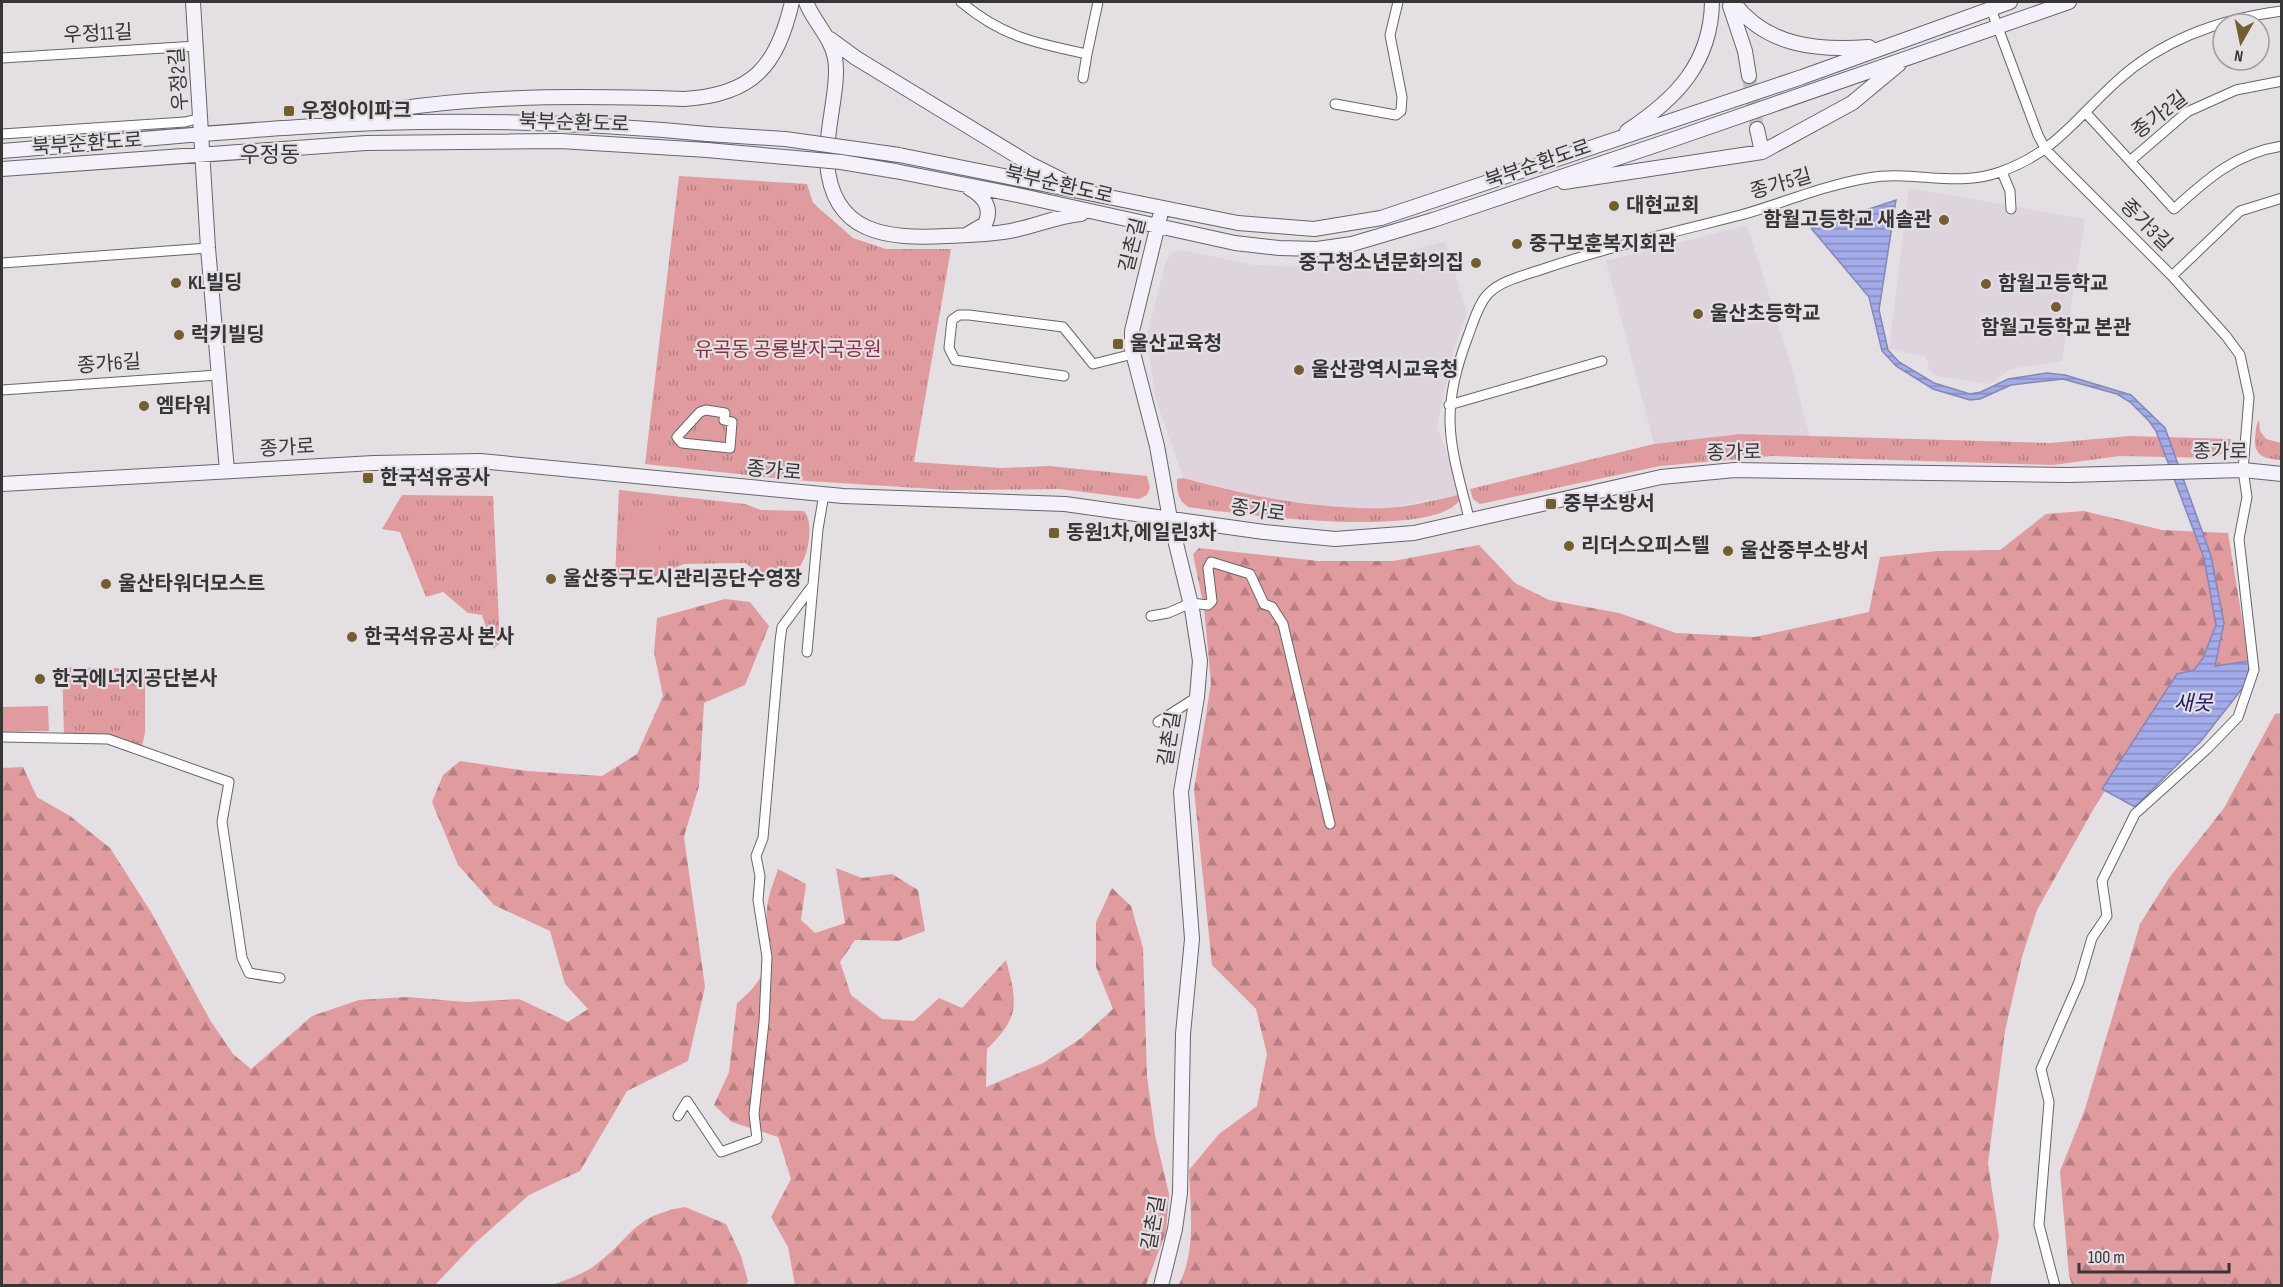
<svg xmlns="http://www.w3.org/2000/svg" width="2283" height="1287" viewBox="0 0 2283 1287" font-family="'Sofia Sans Condensed','Noto Sans KR',sans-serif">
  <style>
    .built { fill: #ded4de }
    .grass { fill: url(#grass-tufts) }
    .forest { fill: url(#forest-firs) }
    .pitch { fill: #e09b9f }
    .water { fill: url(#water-rules); stroke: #8388b4; stroke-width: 1.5 }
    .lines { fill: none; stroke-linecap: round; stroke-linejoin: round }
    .secondary-tunnel { stroke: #c1bdc1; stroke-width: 14; stroke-dasharray: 14 7; stroke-linecap: butt }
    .street-casing { stroke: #686568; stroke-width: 11 }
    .secondary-casing { stroke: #686568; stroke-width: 16 }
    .street { stroke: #fff; stroke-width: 9 }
    .secondary { stroke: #f5f1fb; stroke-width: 14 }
    .secondary-bridge-casing { stroke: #686568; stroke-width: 16; stroke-linecap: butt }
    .secondary-bridge { stroke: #f5f1fb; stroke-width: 14 }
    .poi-dot { fill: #735f2e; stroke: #e3dfe3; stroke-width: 2 }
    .labels { text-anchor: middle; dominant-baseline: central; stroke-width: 4.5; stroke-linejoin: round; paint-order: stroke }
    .street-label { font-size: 20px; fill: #373637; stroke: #e3dfe3 }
    .poi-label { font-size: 20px; font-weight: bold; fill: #373637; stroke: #e3dfe3; text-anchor: start }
    .park-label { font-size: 20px; fill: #8a313e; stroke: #e3dfe3 }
    .water-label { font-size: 21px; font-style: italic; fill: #201b63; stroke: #e3dfe3 }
    .quarter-label { font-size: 22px; fill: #373637; stroke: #e3dfe3 }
  </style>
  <defs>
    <pattern id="grass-tufts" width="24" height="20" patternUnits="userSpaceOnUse" patternTransform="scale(1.5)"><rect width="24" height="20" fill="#e09b9f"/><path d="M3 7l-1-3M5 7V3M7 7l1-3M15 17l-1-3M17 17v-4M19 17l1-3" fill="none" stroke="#b67f82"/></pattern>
    <pattern id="forest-firs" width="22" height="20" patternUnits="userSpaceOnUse" patternTransform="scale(1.5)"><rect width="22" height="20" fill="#e09b9f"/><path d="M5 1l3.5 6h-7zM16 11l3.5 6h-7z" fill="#b67f82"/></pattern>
    <pattern id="water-rules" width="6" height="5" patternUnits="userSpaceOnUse" patternTransform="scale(1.5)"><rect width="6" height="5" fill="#a3abea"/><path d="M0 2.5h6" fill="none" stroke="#868cbe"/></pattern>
  </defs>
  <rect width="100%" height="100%" fill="#e3dfe3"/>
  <path class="built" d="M1909 188 2085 219 2062 361 2010 369 1990 384 1937 376 1930 371 1926 357 1889 349Z
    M1747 225 1792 368 1810 438 1740 434 1654 444 1606 261Z
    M1445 242 1467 312 1454 348 1437 426 1458 484V495L1388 508 1335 507 1271 499 1183 478 1155 396 1147 336 1166 261 1172 253 1181 250 1254 265 1336 267Z"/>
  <path class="grass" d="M679 176 807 184 813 203 853 238 886 249H951L914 462 1002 468 1049 466 1147 476 1150 488 1147 495 1139 499 1060 489 949 490 793 480 645 464Z
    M2259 420 2260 431 2266 439 2281 443V460C2266 459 2254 457 2255 439 2256 432 2255 426 2259 420Z
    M1740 434 2050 443 2130 436 2231 439C2230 449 2223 453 2215 458L2120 456 2053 465 1772 456 1660 466 1480 504 1473 499 1470 489 1654 444Z
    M1183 478C1250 496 1317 510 1386 508 1410 507 1435 500 1458 495L1459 501C1430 540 1236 514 1188 507 1177 499 1177 491 1177 479Z
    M619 490 745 504 761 510 804 511C817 524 807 587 772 582 759 580 755 569 745 563L684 564 645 581 615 578Z
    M402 495 493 496 500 643 493 649 482 615 468 613 443 592 426 597 400 532 382 529Z
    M62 667 145 669V733L142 746 111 735 64 734Z"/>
  <path class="forest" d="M2084 511 2162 530 2228 533 2249 661 2177 674 2093 810 2037 910 2022 957 2005 1031 1988 1163 1999 1236 1990 1285 1178 1286C1197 1253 1190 1206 1189 1170L1219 1134 1257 1106 1267 1054 1256 1009 1212 965 1194 790 1211 683 1204 608 1193 554 1199 548 1318 561H1393L1479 545 1515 583 1549 600 1619 613 1676 633 1755 637 1869 612 1880 557 1938 551 2000 550 2046 514Z
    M725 599 750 602 769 626 745 685 704 703 699 786 684 837 705 987 688 1061 627 1091 580 1171 529 1195 474 1244 435 1285H2V768L23 767 37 797 70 816 110 848 151 912 210 1020 233 1054 251 1069 312 1016 359 1000 407 997 466 1002 519 999 568 1022 588 1009 565 984 550 931 494 905 458 865 432 802 443 775 460 761 527 771 602 776 637 754 663 696 654 652 657 618Z
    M2281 713V1285H2072L2069 1276 2060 1171 2085 1109 2140 924 2169 878 2224 808 2275 714Z
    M836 868 862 878 892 874 918 890 925 931 898 941 855 940 840 962 851 995 882 1019 914 1021 939 998 962 1008 1006 960C1017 1002 1021 1016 987 1049L986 1087 1043 1063 1080 1039 1113 1009 1096 967V922L1112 888 1131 906 1143 948 1147 1076 1155 1135 1169 1194 1166 1232 1146 1285H795L788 1247 771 1217 791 1179 778 1137 732 1122 714 1105 729 1072 737 1003C783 965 761 948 768 901 770 890 775 879 778 869L806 884 801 920 815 933 845 923Z
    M685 1207 726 1224 741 1256 748 1281 745 1285H552C565 1280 582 1275 594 1266 633 1238 631 1216 685 1207Z"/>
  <path class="pitch" d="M632 509 661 512 658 568 629 566Z
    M48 706 49 731 2 732V707Z"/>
  <path class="water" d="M1896 200 1879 310 1888 350 1899 362 1934 383 1970 394 1981 392 2008 379 2047 373 2065 375 2131 395 2165 428 2211 556 2224 623 2215 666 2249 661V680L2201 741 2135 807 2102 789 2177 674 2194 670 2203 658 2216 625 2204 558 2156 431 2149 421 2130 402 2117 394 2063 379 2011 385 1980 399 1970 400 1933 389 1896 366 1882 351 1869 297 1811 228Z"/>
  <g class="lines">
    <path class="secondary-tunnel" d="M1749 76 1757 129"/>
    <g class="street-casing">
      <path id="street" d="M961 2C1003 37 1035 43 1087 54L1098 2
        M1991 9 2038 135 2046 150 2172 276 2226 336 2240 355 2249 397 2243 470 2247 497 2239 539 2254 670 2238 717 2207 749 2135 814 2102 881 2107 916 2092 938 2079 982 2041 1069 2049 1102 2039 1225 2055 1286
        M2 58 197 46
        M1083 78 1087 54
        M1335 104 1396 115 1401 111 1402 97 1390 35 1398 2
        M2086 113 2174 209C2207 179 2236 153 2282 146
        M2 134 185 122 201 118
        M2130 161 2187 112 2236 90 2282 81
        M2002 172 2010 191 2011 209
        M2 263 208 248
        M2172 276 2240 211 2282 198
        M1064 376 955 360 949 348 952 320 959 315H969L1063 327 1093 364 1133 354
        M2 390 218 375
        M1449 405 1602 361
        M706 410 725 413 724 420 732 422 730 448 682 443 677 437 700 412Z
        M1470 522C1451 446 1438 416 1467 339 1472 326 1478 304 1488 294 1501 280 1526 275 1543 269 1608 247 1674 232 1741 215 1783 203 1825 185 1868 178 1913 170 1956 188 2000 172 2056 152 2075 119 2117 81 2163 39 2219 19 2282 11
        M1151 616 1168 613 1191 603 1208 605 1212 601 1208 568 1211 562 1250 574 1264 604 1272 607 1283 624 1330 824
        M807 652 818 529 824 494
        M1158 722 1197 697
        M2 737 108 739 229 782 222 822 242 958 249 973 280 978
        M678 1116 687 1101 721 1152 757 1139 754 1114 764 1022 767 957 758 900 760 876 756 856 763 838 780 641 782 627 813 585"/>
    </g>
    <g class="secondary-casing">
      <path id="secondary" d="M193 2 208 248 227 471
        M806 2C813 21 831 37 835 58 840 85 825 131 827 162 832 235 888 239 947 236 970 235 993 235 1015 230 1038 225 1058 216 1081 214
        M1733 2C1766 46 1817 51 1869 47
        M1730 6 1745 51 1749 76
        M830 39 856 58 1030 164 1064 181
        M340 119C453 95 569 95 684 99 753 95 777 66 792 2
        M1757 129 1762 152
        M1627 131C1676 99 1711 63 1712 2
        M2 151C101 143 200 133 299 127 434 118 572 121 707 134
        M899 155 1238 223 1314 229 1381 218 1802 77 2010 2
        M2 169 366 143 560 141 707 150
        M895 171 1022 196 1235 243 1279 248 1317 249 1352 244 1433 220 1674 139 2069 2
        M1564 182 1762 152 1852 103 1899 64
        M968 234 985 224C993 207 983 196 969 188
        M2 484 374 463 480 461 843 496 1065 504 1264 532 1335 539 1414 533 1661 477 1735 470 2069 475 2243 470 2282 474
        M1161 1286 1175 1229 1180 1193 1183 1034 1192 939 1181 792 1197 697 1200 661 1192 609 1170 519 1157 446 1132 349V331L1162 208"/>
    </g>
    <use href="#street" class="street"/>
    <use href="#secondary" class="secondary"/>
    <g class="secondary-bridge-casing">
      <path id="secondary-bridge" d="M707 134 785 139 899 155
        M707 150 841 162 895 171"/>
    </g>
    <use href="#secondary-bridge" class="secondary-bridge"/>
  </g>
  <g class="poi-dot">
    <rect x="283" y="105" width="12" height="12" rx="3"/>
    <circle cx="1614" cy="206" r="6"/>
    <circle cx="1944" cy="220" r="6"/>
    <circle cx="1517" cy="244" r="6"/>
    <circle cx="1476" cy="263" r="6"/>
    <circle cx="176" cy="283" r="6"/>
    <circle cx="1986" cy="284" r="6"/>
    <circle cx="2056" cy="307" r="6"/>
    <circle cx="1698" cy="314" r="6"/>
    <circle cx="179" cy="335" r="6"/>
    <rect x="1112" y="338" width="12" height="12" rx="3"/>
    <circle cx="1299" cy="370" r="6"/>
    <circle cx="144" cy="406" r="6"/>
    <rect x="362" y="472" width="12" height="12" rx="3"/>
    <rect x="1545" y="498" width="12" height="12" rx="3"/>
    <rect x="1048" y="527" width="12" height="12" rx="3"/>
    <circle cx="1569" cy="546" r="6"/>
    <circle cx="1728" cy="551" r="6"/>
    <circle cx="551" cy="579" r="6"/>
    <circle cx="106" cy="584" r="6"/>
    <circle cx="352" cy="637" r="6"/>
    <circle cx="40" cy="679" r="6"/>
  </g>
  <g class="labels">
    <g class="street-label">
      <text transform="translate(98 34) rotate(-3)">우정11길</text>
      <text transform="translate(179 79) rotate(-94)">우정2길</text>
      <text transform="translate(2160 115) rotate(-37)">종가2길</text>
      <text transform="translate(574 123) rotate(2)">북부순환도로</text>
      <text transform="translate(87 144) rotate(-4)">북부순환도로</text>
      <text transform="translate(1538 164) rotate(-19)">북부순환도로</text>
      <text transform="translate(1781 184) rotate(-16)">종가5길</text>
      <text transform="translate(1059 185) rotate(13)">북부순환도로</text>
      <text transform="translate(2146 225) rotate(45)">종가3길</text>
      <text transform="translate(1133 245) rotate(-76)">길촌길</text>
      <text transform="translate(109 364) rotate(-4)">종가6길</text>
      <text transform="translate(287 448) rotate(-3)">종가로</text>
      <text x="2220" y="452">종가로</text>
      <text transform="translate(1734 453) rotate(-1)">종가로</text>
      <text transform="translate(774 471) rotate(5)">종가로</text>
      <text transform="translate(1258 511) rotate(8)">종가로</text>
      <text transform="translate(1170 739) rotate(-81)">길촌길</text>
      <text transform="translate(1154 1223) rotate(-80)">길촌길</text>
    </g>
    <g class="poi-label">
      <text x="301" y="111">우정아이파크</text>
      <text x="1626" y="206">대현교회</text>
      <text x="1932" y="220" text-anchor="end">함월고등학교 새솔관</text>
      <text x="1529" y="244">중구보훈복지회관</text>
      <text x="1464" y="263" text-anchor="end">중구청소년문화의집</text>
      <text x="188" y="283">KL빌딩</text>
      <text x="1998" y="284">함월고등학교</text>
      <text x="1710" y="314">울산초등학교</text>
      <text x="2056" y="328" text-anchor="middle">함월고등학교 본관</text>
      <text x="191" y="335">럭키빌딩</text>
      <text x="1130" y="344">울산교육청</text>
      <text x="1311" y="370">울산광역시교육청</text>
      <text x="156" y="406">엠타워</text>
      <text x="380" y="478">한국석유공사</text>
      <text x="1563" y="504">중부소방서</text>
      <text x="1066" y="533">동원1차,에일린3차</text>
      <text x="1581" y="546">리더스오피스텔</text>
      <text x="1740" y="551">울산중부소방서</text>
      <text x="563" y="579">울산중구도시관리공단수영장</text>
      <text x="118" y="584">울산타워더모스트</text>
      <text x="364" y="637">한국석유공사 본사</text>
      <text x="52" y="679">한국에너지공단본사</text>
    </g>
    <g class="park-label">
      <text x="788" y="350">유곡동 공룡발자국공원</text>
    </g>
    <g class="water-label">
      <text x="2193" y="703">새못</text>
    </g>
    <g class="quarter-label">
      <text x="270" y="155">우정동</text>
    </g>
  </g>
  <rect width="2283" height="1287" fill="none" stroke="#373637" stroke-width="6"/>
  <g transform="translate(2241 42) rotate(189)"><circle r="28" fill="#e3dfe3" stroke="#9e9b9e" stroke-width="1.5"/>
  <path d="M0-4.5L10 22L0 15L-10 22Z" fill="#735f2e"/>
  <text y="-9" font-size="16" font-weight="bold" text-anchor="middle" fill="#373637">N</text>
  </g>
  <path d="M2079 1263v9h150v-9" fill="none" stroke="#373637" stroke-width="3"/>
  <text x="2088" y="1263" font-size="18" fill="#373637" stroke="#e3dfe3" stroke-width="4.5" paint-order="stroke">100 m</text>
</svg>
